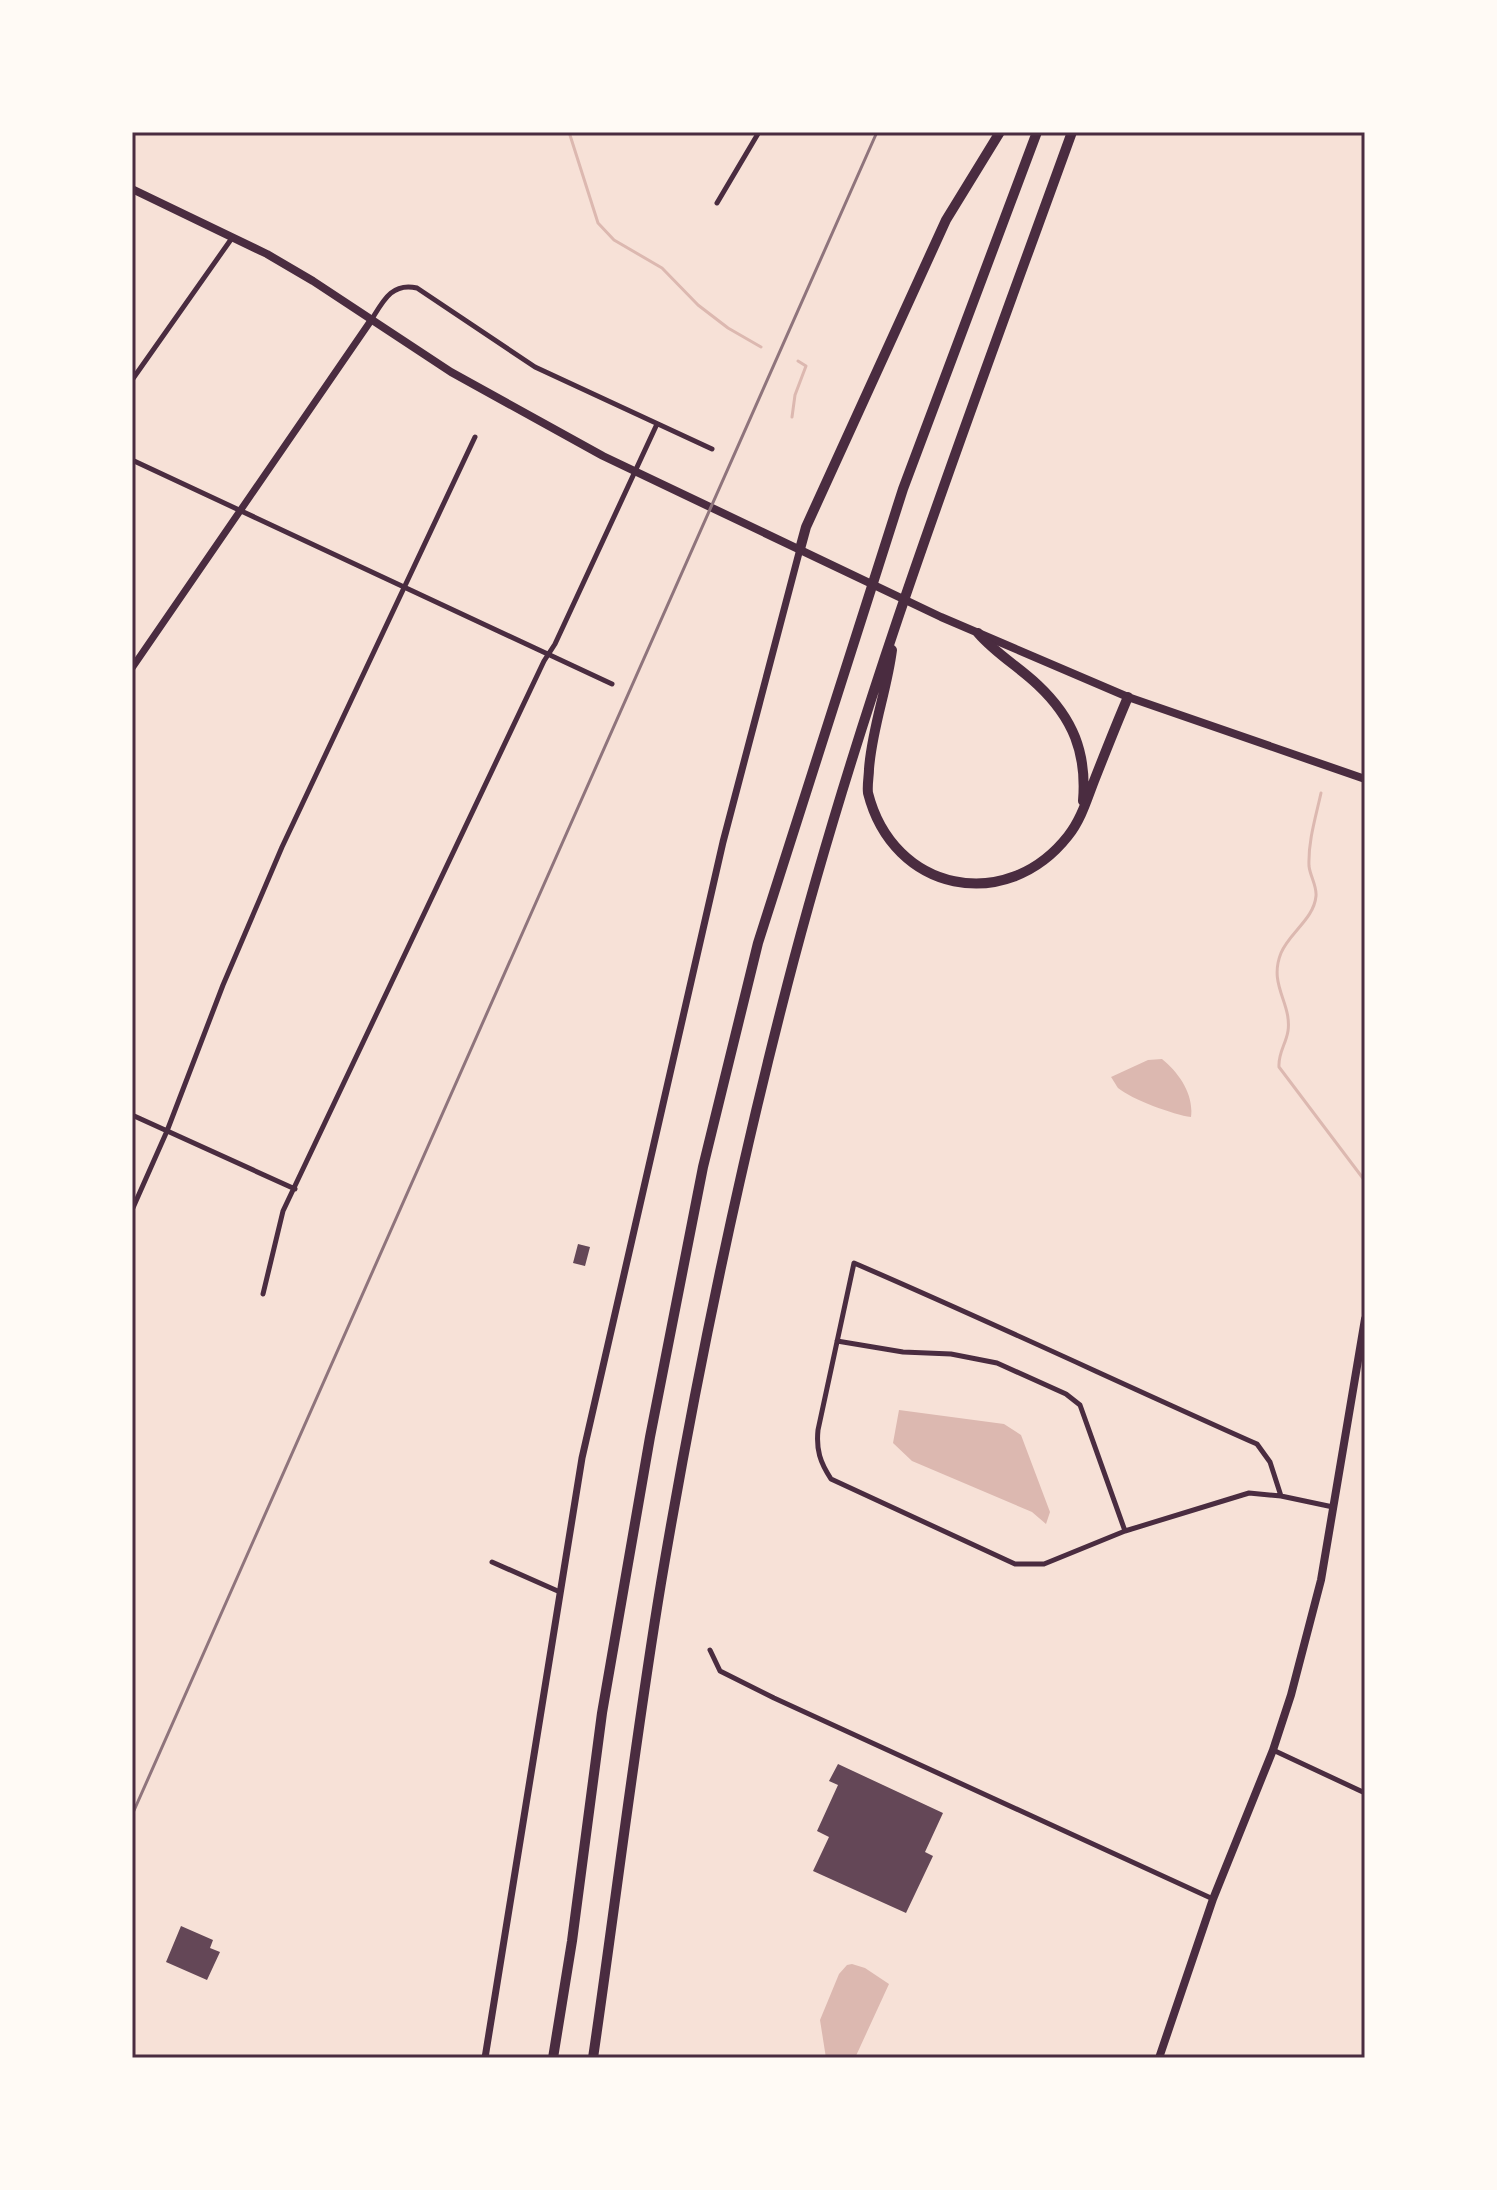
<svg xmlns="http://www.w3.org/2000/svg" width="1497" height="2190" viewBox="0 0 1497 2190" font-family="'Alegreya Sans',sans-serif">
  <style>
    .water { fill: #dcb8b0 }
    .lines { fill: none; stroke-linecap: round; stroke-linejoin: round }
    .stream { stroke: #dcb8b0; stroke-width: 3 }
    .building { fill: #644757 }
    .minor { stroke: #4a2c40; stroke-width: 5 }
    .tertiary { stroke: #4a2c40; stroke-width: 7 }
    .secondary { stroke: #4a2c40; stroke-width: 8 }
    .primary { stroke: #4a2c40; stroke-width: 8 }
    .motorway { stroke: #4a2c40; stroke-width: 10 }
    .rail { stroke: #8f747c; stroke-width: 3 }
    .neatline { fill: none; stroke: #4a2c40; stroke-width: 3 }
  </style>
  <rect width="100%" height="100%" fill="#f7e1d7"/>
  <path class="water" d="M1162 1059C1179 1073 1194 1094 1191 1117 1174 1115 1131 1099 1118 1088 1117 1087 1112 1078 1111 1077L1148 1060Z
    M899 1410 1004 1424 1021 1435 1050 1512 1046 1524 1032 1512 912 1461 893 1443Z
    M852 1964 865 1968 889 1984 855 2058H826L820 2020 839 1974 847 1965Z"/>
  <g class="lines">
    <path class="stream" d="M569 132 598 223 614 240 662 268 698 305 728 328 761 347
      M792 417 795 395 806 366 798 361
      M1321 793C1316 816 1308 841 1309 866 1310 876 1317 886 1316 896 1314 919 1289 933 1281 953 1268 985 1292 1003 1288 1031 1286 1044 1278 1053 1279 1067L1365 1181"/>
  </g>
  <path class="building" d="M578 1244 590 1247 585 1266 573 1263Z
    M838 1764 943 1813 925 1852 933 1856 906 1913 813 1871 829 1837 817 1831 838 1785 829 1781Z
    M181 1926 213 1940 210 1948 220 1952 207 1980 166 1962Z"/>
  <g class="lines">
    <path class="minor" d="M717 203 759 132
      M372 319C383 301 392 282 417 288L535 367 712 449
      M132 380 232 238
      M132 460 612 684
      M132 1115 295 1189
      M132 1210 167 1131 223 985 282 847 475 437
      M263 1294 283 1211 544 661 555 644 657 424
      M837 1341 903 1352 951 1354 997 1363 1066 1394 1080 1405 1125 1531
      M1281 1496 1270 1462 1257 1444C1122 1384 989 1321 854 1263L818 1430C816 1450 820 1462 831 1479L1015 1564H1044L1125 1531 1249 1493 1281 1496 1333 1507
      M492 1562 560 1592
      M710 1650 720 1671 774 1698 1213 1899
      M1273 1750 1365 1793"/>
    <path class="tertiary" d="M132 668 372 319
      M485 2058 582 1458 723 842 800 549"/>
    <path class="secondary" d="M132 189 267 254 313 281 451 372 603 456 941 617 1128 697 1365 779"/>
    <path class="primary" d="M1159 2058 1213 1899 1273 1750 1291 1695 1321 1580 1365 1319"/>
    <path class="motorway" d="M800 549 806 527 946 220 1000 132
      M978 633C996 654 1018 666 1038 685 1073 718 1087 753 1083 801
      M892 650C887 690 872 728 869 769 869 776 867 785 868 793 893 892 1006 915 1068 836 1081 820 1087 799 1094 781 1105 753 1116 725 1128 697
      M553 2058 572 1941 602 1713 650 1437 703 1167 758 943 903 489 1037 132
      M593 2058C616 1900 635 1740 661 1583 695 1382 736 1183 787 986 862 695 970 414 1072 132"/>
    <path class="rail" d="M132 1815 877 132"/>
  </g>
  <rect width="1497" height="2190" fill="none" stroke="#fffaf5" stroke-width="268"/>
  <rect x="134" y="134" width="1229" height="1922" class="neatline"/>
</svg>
